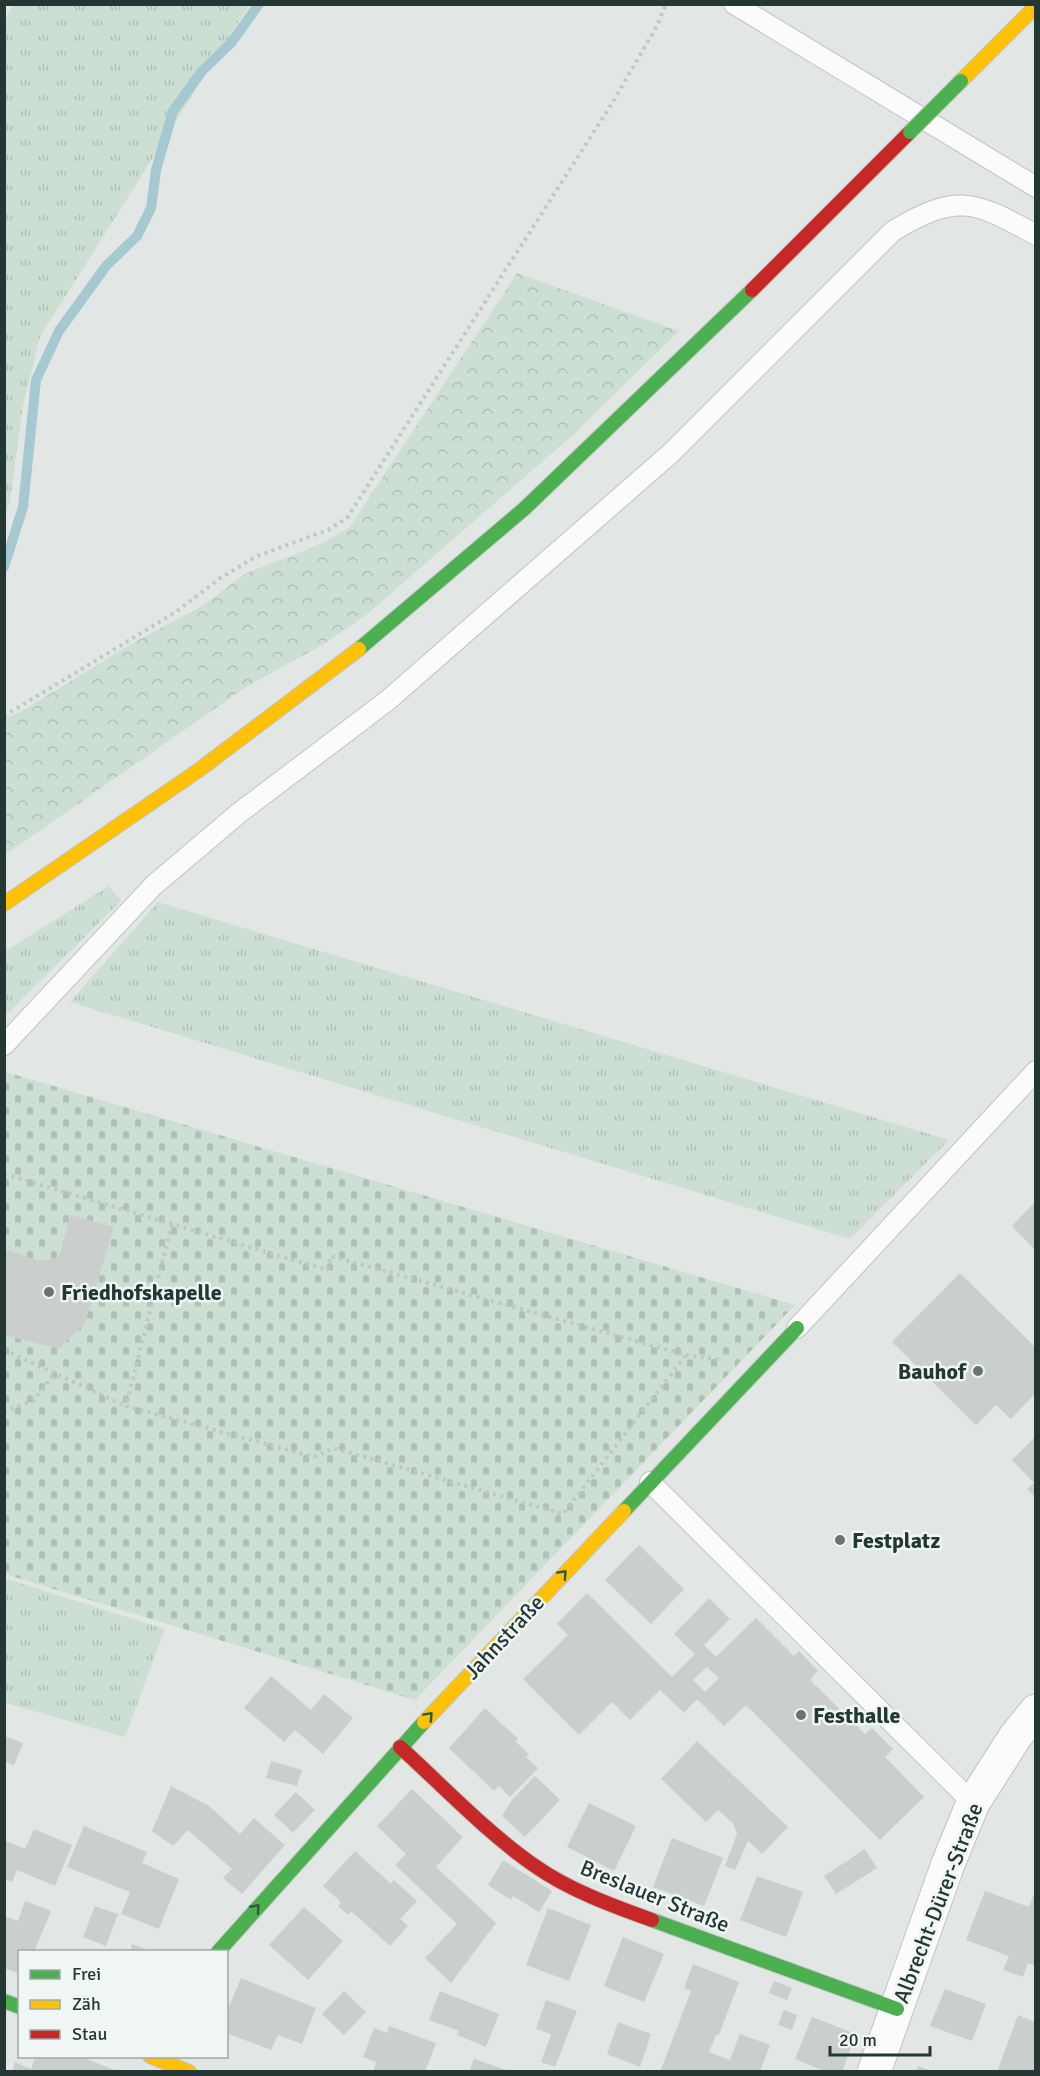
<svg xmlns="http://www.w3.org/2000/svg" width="1040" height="2076" viewBox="0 0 1040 2076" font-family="Signika,sans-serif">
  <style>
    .grass { fill: url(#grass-tufts) }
    .forest { fill: url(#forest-crowns) }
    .cemetery { fill: url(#cemetery-stones) }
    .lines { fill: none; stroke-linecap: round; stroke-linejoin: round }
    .stream { stroke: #a6c9d1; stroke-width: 10 }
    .building { fill: #cacecd; fill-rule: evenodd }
    .lane-casing { stroke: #bfc4c2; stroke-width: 22 }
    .street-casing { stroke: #bfc4c2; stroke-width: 35 }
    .fast-casing { stroke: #bfc5c3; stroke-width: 16 }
    .slow-casing { stroke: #bfc5c3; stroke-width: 16 }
    .jam-casing { stroke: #bfc5c3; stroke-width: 16 }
    .path { stroke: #c0c7c6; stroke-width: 4; stroke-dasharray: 3 4.5; stroke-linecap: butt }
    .lane { stroke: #fbfbfb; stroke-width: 20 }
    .street { stroke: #fbfbfb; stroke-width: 33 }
    .fast { stroke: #4caf50; stroke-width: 14 }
    .slow { stroke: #ffc107; stroke-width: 14 }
    .jam { stroke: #c62828; stroke-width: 14 }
    .fast-bridge-casing { stroke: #bcc3c1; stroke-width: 16; stroke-linecap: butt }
    .fast-bridge { stroke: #4caf50; stroke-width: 14 }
    .oneway { stroke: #2f5c3c }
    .poi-dot { fill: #667572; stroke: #f0f6f4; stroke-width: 2 }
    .labels { text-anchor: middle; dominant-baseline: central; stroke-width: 5; stroke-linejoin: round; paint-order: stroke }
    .poi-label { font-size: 22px; font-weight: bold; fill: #233834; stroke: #f0f6f4; text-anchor: start }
    .street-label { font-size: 22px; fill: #233834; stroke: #f0f6f4 }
  </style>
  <defs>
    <pattern id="grass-tufts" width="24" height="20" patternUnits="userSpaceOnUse" patternTransform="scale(1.5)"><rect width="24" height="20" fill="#cddfd3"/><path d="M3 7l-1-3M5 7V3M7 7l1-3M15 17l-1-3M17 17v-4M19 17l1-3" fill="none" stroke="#b0c0b6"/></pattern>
    <pattern id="forest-crowns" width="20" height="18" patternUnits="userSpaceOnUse" patternTransform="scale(1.5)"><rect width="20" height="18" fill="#cddfd3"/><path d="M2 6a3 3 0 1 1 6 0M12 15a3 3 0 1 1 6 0" fill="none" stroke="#b0c0b6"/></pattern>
    <pattern id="cemetery-stones" width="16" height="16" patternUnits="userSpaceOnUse" patternTransform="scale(1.5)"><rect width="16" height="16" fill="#cddfd3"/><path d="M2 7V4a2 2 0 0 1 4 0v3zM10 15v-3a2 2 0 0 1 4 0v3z" fill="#b0c0b6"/></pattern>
  </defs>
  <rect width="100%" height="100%" fill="#e2e7e5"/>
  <path class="grass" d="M14 5H249L40 337 23 405 10 501 5 516 4 20Z
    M109 886 121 901 5 1016V951Z
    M158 902 949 1140 850 1239 70 1002Z
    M4 1578 165 1629 125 1737 5 1703Z"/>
  <path class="forest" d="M517 273 679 331 573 435 365 616 322 645 246 687 5 855V718L22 711 131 644 202 606 246 573 316 546 349 528Z"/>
  <path class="cemetery" d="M6 1072 795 1305 415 1700 5 1574Z"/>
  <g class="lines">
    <path class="stream" d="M4 567 23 507 36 380 59 331 106 266 137 236 151 208 156 170 173 111 202 71 231 43 259 4"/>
  </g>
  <path class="building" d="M1035 1202V1250L1012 1226Z
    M71 1215 114 1227 85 1323 59 1349 5 1335V1253L8 1250 40 1261 59 1257Z
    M960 1273 1035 1347V1394L1011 1419 996 1405 976 1425 892 1342Z
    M1035 1437V1497L1027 1489 1034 1483 1012 1460Z
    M639 1545 684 1589 651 1624 605 1580Z
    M587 1593 672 1677 695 1654 674 1634 709 1598 730 1619 704 1645 716 1657 756 1618 794 1656 799 1651 818 1671 810 1680 865 1734 872 1728 893 1749 885 1757 924 1797 880 1840 746 1705 724 1726 697 1699 684 1713 660 1690 630 1720 612 1702 579 1735 523 1679 568 1635 557 1624ZM707 1667 719 1678 705 1692 693 1680Z
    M271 1676 311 1710 324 1694 353 1718 323 1754 295 1730 284 1742 244 1708Z
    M485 1708 518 1739 516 1742 529 1754 526 1757 538 1768 510 1797 499 1786 494 1791 449 1748Z
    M4 1736 23 1743 14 1765 4 1761Z
    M697 1741 788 1827 762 1854 748 1841 735 1870 725 1866 737 1834 733 1823 718 1810 706 1822 661 1779Z
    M271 1761 302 1770 297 1786 266 1778Z
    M535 1776 560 1800 525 1837 502 1816 512 1800Z
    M171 1786 209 1806 240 1834 254 1818 285 1845 242 1894 223 1878 232 1869 188 1830 173 1846 152 1831Z
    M412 1789 463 1837 436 1867 496 1923 451 1983 425 1958 457 1924 395 1865 406 1854 377 1826Z
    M296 1792 315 1810 293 1833 274 1815Z
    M589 1803 636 1826 614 1871 567 1847Z
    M84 1826 147 1852 142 1863 179 1879 159 1929 121 1914 130 1892 67 1867Z
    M34 1829 72 1845 55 1886 17 1870 12 1882 4 1879 6 1841 25 1849Z
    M672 1838 723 1858 704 1906 653 1887Z
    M865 1849 877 1868 836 1894 824 1876Z
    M355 1851 391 1884 394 1880 417 1901 400 1919 408 1926 390 1946 351 1911 348 1915 338 1906 341 1902 323 1886Z
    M503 1860 552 1891 539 1912 513 1896 511 1900 488 1885Z
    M757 1876 803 1892 786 1937 740 1920Z
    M985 1891 1029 1907 1033 1896 1035 1897V1966L1028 1963 1023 1977 1003 1970 1009 1956 966 1940Z
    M25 1901 51 1911 34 1952H20V1974L4 1968V1916L18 1921Z
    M95 1906 118 1914 106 1946 83 1937Z
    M304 1907 343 1941 308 1980 269 1945Z
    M548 1908 591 1925 569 1981 526 1965Z
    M623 1937 664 1954 644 2002 604 1986Z
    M132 1944 150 1951V1952H130Z
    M693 1964 739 1982 719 2035H716L709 2052 730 2060 740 2034 770 2045 760 2072H660L691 1991 684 1988Z
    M241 1978 316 2008 302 2044 278 2035 271 2050 226 2033V2014Z
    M774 1981 792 1988 787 2000 769 1993Z
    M945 1989 986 2004 972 2041 930 2026Z
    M344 1991 366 2012 344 2035 322 2014Z
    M440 1991 499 2014 486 2047 457 2035 459 2031 429 2020Z
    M546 2000 577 2011 555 2067 541 2062 551 2034 536 2029Z
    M784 2010 797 2015 792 2030 778 2025Z
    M1018 2015 1035 2022V2072H997Z
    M812 2017 856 2034 842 2072H826L795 2059Z
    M618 2022 651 2034 640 2067 607 2054Z
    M389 2026 436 2043 425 2072H373L376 2062 363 2057 374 2028 387 2033Z
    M36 2056H79L117 2071 12 2072 15 2062 31 2069Z
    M474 2059 509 2071V2072H469Z
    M918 2066 932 2071V2072H916Z"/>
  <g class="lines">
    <g class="lane-casing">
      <path id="lane" d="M734 4 1036 187
        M4 1045 154 885 239 813 387 701 671 453 893 231C957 193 973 200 1036 235
        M797 1328 1036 1071
        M650 1482 973 1803"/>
    </g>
    <g class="street-casing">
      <path id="street" d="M874 2072 948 1864 973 1803 1015 1737 1036 1711"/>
    </g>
    <g class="fast-casing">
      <path id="fast" d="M359 649 524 509 752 290
        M624 1511 797 1328
        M652 1920 897 2009
        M218 1952 424 1722
        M4 2001 20 2007"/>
    </g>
    <g class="slow-casing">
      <path id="slow" d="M961 81 1036 6
        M4 904 199 770 359 649
        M424 1722 624 1511
        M150 2056 189 2072"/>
    </g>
    <g class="jam-casing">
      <path id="jam" d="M752 290 910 132
        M400 1747C444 1787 486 1832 535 1866 569 1890 613 1906 652 1920"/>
    </g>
    <path class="path" d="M4 716 176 612 219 579 257 556 328 530 347 518 611 105 657 26 666 4
      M4 1174 327 1270 331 1256 686 1355 722 1360
      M172 1224 126 1406 314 1457 334 1448 563 1514 686 1355
      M4 1350 126 1406
      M4 1412 34 1400 56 1372"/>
    <use href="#lane" class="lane"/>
    <use href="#street" class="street"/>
    <use href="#fast" class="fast"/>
    <use href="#slow" class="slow"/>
    <use href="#jam" class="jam"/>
    <g class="fast-bridge-casing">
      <path id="fast-bridge" d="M910 132 961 81"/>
    </g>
    <use href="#fast-bridge" class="fast-bridge"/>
  </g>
  <defs><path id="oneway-chevron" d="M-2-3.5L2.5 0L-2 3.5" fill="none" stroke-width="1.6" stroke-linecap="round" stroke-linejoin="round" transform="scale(1.5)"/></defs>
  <g class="oneway">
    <use href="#oneway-chevron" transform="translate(563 1574) rotate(-47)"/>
    <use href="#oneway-chevron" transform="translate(429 1716) rotate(-47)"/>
    <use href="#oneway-chevron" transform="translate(256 1908) rotate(-48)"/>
  </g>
  <g class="poi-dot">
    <circle cx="49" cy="1292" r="6"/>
    <circle cx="978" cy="1371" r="6"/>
    <circle cx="840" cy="1540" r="6"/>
    <circle cx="801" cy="1715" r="6"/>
  </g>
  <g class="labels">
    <g class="poi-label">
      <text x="61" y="1292">Friedhofskapelle</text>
      <text x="966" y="1371" text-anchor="end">Bauhof</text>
      <text x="852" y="1540">Festplatz</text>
      <text x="813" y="1715">Festhalle</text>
    </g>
    <g class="street-label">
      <text transform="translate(504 1637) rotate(-47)">Jahnstraße</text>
      <text transform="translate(655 1896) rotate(22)">Breslauer Straße</text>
      <text transform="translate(938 1903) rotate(-69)">Albrecht-Dürer-Straße</text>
    </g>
  </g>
  <rect width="1040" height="2076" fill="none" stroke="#233834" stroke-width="12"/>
  <rect x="18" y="1950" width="210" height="108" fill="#f0f6f4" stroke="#9eaaa7" stroke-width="1.5"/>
  <rect x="30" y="1970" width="30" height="9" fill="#4caf50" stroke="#9eaaa7" stroke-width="1.5"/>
  <text x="72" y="1980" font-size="18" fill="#233834">Frei</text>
  <rect x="30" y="2000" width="30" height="9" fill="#ffc107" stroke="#9eaaa7" stroke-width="1.5"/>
  <text x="72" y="2010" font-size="18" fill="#233834">Zäh</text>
  <rect x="30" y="2030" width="30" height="9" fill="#c62828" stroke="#9eaaa7" stroke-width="1.5"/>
  <text x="72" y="2040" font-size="18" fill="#233834">Stau</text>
  <path d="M830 2046v9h100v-9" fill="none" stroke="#233834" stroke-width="3"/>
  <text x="839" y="2046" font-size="18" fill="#233834" stroke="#f0f6f4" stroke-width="4.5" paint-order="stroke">20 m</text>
</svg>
